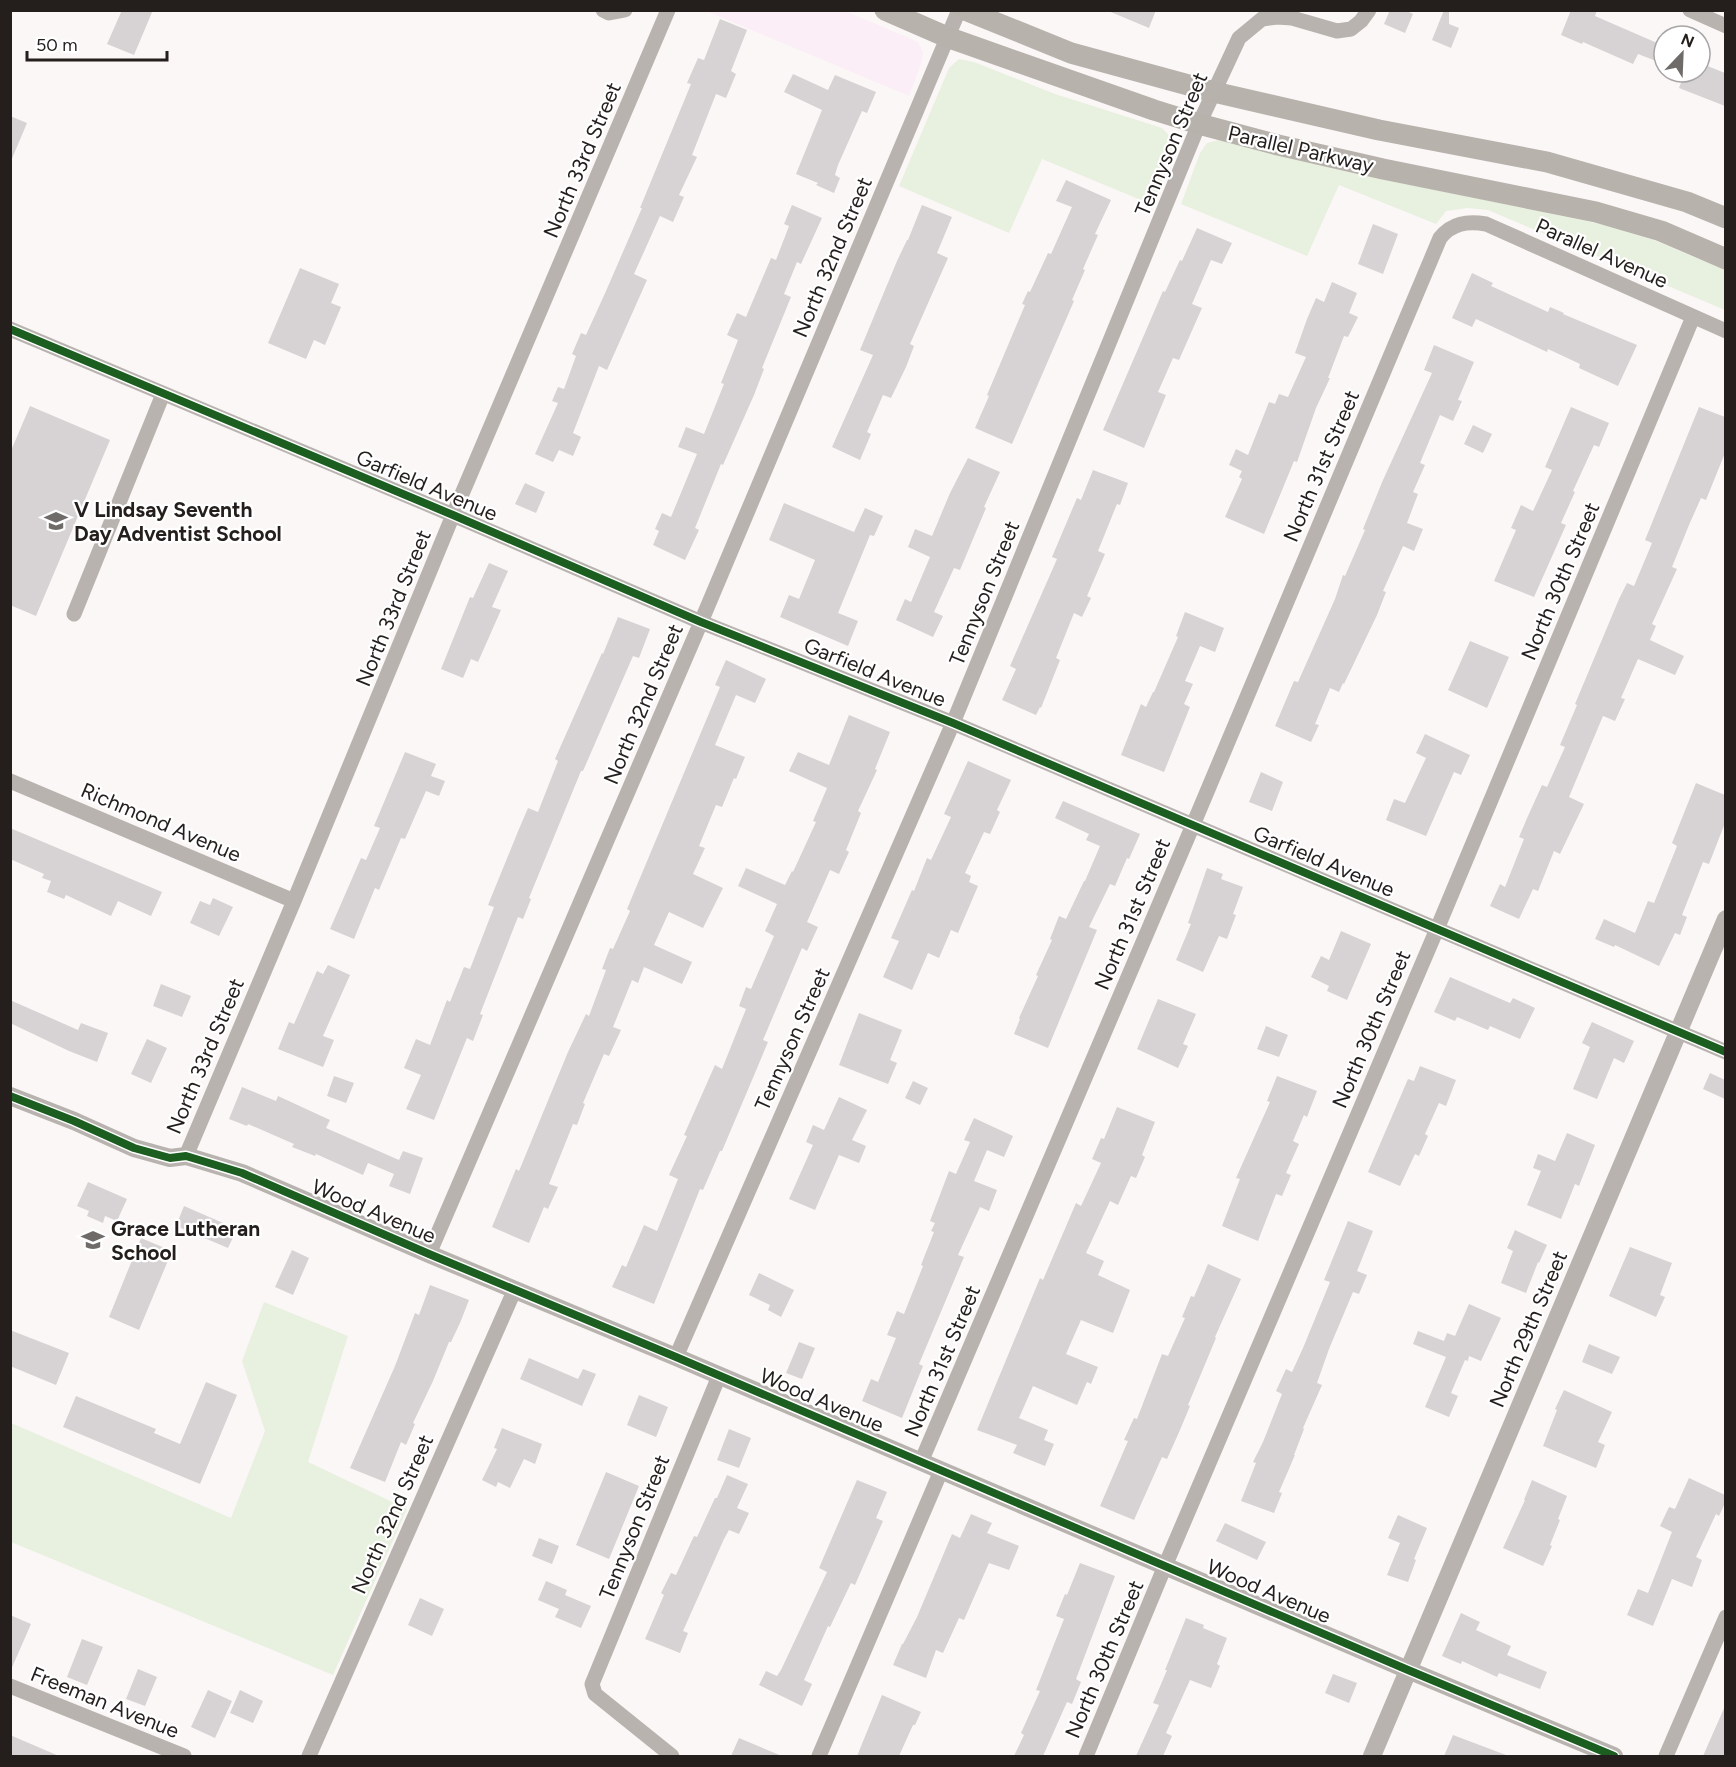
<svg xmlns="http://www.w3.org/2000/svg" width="1736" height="1767" viewBox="0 0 1736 1767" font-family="Figtree,sans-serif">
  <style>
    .commercial { fill: #fbeef7 }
    .green { fill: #e8f0df }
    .building { fill: #d7d3d4 }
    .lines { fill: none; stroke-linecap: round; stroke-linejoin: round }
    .minor { stroke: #b8b3af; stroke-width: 15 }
    .tertiary { stroke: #b8b3af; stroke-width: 18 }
    .secondary { stroke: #b8b2ad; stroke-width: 21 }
    .cycleway-casing { stroke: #fff; stroke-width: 11 }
    .cycleway { stroke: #1b5e20; stroke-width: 8 }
    .labels { text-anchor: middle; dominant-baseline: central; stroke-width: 4.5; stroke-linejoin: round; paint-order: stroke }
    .street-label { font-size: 21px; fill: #241f1d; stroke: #fff }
    .poi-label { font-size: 21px; font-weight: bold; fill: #241f1d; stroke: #fff; text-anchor: start }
  </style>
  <rect width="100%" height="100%" fill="#fbf7f6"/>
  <path class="commercial" d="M706 11H845L918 42 923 53 921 64 909 96Z"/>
  <path class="green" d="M959 59 974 62 1055 94 1162 128 1174 140 1172 155 1153 205 1042 159 1009 233 899 186 949 68Z
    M1219 140 1338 169 1605 225 1656 241 1725 270V310L1488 210 1467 208 1446 211 1436 224 1339 185 1307 256 1181 204 1200 153 1207 143Z
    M264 1302 348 1336 308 1462 407 1509 333 1675 11 1542V1423L231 1518 265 1431 242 1361Z"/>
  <path class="building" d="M122 10H153L134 55 107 44Z
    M1106 10H1156L1149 28Z
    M1390 10H1405L1413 14 1405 33 1384 24Z
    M1444 10H1449V24L1459 28 1451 48 1432 40Z
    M1571 10H1597L1595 16 1664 46V64L1638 54 1633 64 1583 42 1582 44 1561 35Z
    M720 19 747 30 731 71 736 74 726 98 716 94 692 155 697 157 679 195 684 197 673 222 660 216 634 274 647 280 607 370 599 366 573 433 581 437 573 456 559 450 553 462 535 454 558 403 552 401 558 387 564 389 576 356 572 354 581 333 586 335 606 291 642 208H640L691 84 687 83 698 58 704 60Z
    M1700 63 1725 73V106L1679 88 1685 72H1700Z
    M793 74 828 90 835 75 876 92 867 113 862 111 838 165 835 175 840 178 834 193 816 185 818 183 796 174 822 110 784 92Z
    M10 116 27 123 11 161H10Z
    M1066 180 1111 200 1095 234 1098 235 1083 269 1085 270 1072 300 1074 301 1012 444 975 428 989 396 987 395 1025 305 1022 304 1028 291 1030 292 1048 253 1051 254 1072 207 1056 201Z
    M792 205 822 218 801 264 797 262 784 294 791 297 762 368 764 369 754 395 723 465 721 464 695 528 699 530 685 560 653 545 659 531 655 529 662 513 671 517 697 454 678 447 686 427 704 434 724 384 721 383 738 340 727 335 737 313 746 317 771 258 776 260 789 226 784 224Z
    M922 205 952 217 937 253 948 258 910 344 914 346 906 367 891 398 883 395 867 432 871 434 860 460 832 447 873 355 860 350 897 261 907 240H908Z
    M1373 224 1398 234 1383 274 1358 264Z
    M1197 228 1232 243 1222 264 1211 260 1192 304 1202 308 1179 360 1173 358 1158 392 1166 395 1144 448 1103 430 1163 291 1165 292 1180 260 1182 261Z
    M300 268 339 284 331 303 341 307 325 345 314 340 306 359 268 343Z
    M1472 273 1493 283 1491 286 1548 312 1550 307 1564 313 1563 314 1637 345 1618 386 1579 368 1580 364 1548 349 1547 352 1476 319 1472 327 1452 318Z
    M1332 282 1357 293 1349 313 1358 317 1348 337 1344 336 1328 378H1330L1316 408 1297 462 1294 461 1264 534 1225 517 1242 479 1239 477 1242 471 1229 465 1236 449 1248 455 1269 402 1275 404 1279 394 1288 397 1306 357 1295 353 1307 319 1316 298 1324 302Z
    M1434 345 1474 362 1458 400 1462 401 1453 421 1440 415 1420 463 1425 465 1413 492 1418 494 1407 523 1423 529 1414 551 1403 546 1383 591 1386 592 1377 615 1344 684 1343 683 1339 692 1330 688 1315 724 1319 725 1311 742 1275 726 1294 681 1298 682 1335 599 1343 575 1345 576 1365 530 1363 529 1383 480 1432 373 1424 370Z
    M30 406 110 440 36 616 10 605V453Z
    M1571 407 1609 423 1599 447 1594 445 1573 491 1575 492 1561 523 1566 525 1534 597 1494 581 1516 530 1511 528 1521 505 1533 511 1552 470 1545 467Z
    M1699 407 1725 417V453L1706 500 1701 498 1689 525 1672 567 1677 569 1652 624 1656 626 1650 640 1684 656 1675 675 1638 659 1621 698 1625 699 1615 721 1603 716 1569 797 1584 804 1560 854 1554 851 1538 891 1533 889 1519 919 1490 906 1500 884 1505 887 1524 839 1519 837 1528 816 1542 785 1547 787 1565 747 1560 745 1577 705 1575 704 1619 599 1627 583 1634 586 1652 543 1645 540Z
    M1473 425 1492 434 1483 453 1464 444Z
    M968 458 1000 472 984 507 986 508 960 570 954 568 934 612 943 616 933 637 896 620 905 599 911 602 930 557 908 547 915 529 932 536 950 493Z
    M1093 470 1128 483 1120 505 1117 504 1098 551 1105 554 1087 596 1091 598 1082 617 1074 613 1056 658 1060 660 1041 708 1040 707 1036 715 1002 700 1016 669 1010 666 1057 559 1052 557 1077 498 1081 500Z
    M525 483 545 492 536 513 515 504Z
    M784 503 854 532 865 508 883 516 874 536 870 535 838 613 858 621 848 646 780 617 789 595 799 599 815 560 769 540Z
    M489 563 508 571 492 607 501 610 478 662 471 659 463 678 441 669 470 597 473 598Z
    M1185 612 1224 628 1215 652 1200 646 1185 681 1193 684 1184 704 1190 707 1164 772 1121 755 1141 704 1146 707 1153 692H1154L1178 637 1176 636Z
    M618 617 650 629 639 658 633 656 583 771H581L529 898 531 899 523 919 518 917 480 1014 483 1015 473 1041 467 1038 434 1120 406 1109 421 1075 404 1068 416 1039 430 1045 447 1000 450 1002 464 967 470 969 494 907 488 905 519 829 528 808 538 812 558 761 555 759 602 653 603 654Z
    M1470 641 1509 657 1487 708 1448 690Z
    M726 660 766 679 755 703 736 695 715 745 745 757 736 779 734 778 722 807 716 805 699 846 705 848 693 874 723 888 703 928 669 912 654 945 692 962 682 984 644 967 638 983 632 980 613 1027 621 1030 609 1056 604 1054 583 1103 585 1104 577 1125 573 1124 549 1184 558 1187 548 1209 544 1207 529 1243 492 1227 516 1169 519 1171 568 1052 586 1014 589 1016 606 970 602 969 610 948 613 949 630 911 627 909 720 687 715 685Z
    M849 715 890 732 875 769 877 770 858 811 861 813 846 850 849 852 839 874 830 870 807 922 818 927 807 951 802 948 763 1040 768 1042 755 1073 722 1151H720L703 1190 700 1189 654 1304 612 1287 622 1265 626 1267 644 1225 657 1231 678 1179 669 1175 687 1136 684 1135 715 1065 722 1069 746 1009 739 1006 746 987 751 989 774 936 765 931 777 904 738 886 746 868 785 885 792 871 793 872 816 822 813 821 827 788 789 771 798 752 829 765Z
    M1425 734 1470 755 1461 775 1454 772 1426 836 1386 820 1394 799 1405 803 1426 758 1416 753Z
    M405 752 436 764 431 776 445 781 439 796 426 791 405 839 401 838 379 890 375 888 354 939 330 929 361 858 366 860 380 828 374 826Z
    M968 761 1011 780 997 810 1000 812 990 834 984 832 965 873 971 876 969 882 978 886 958 933 951 930 939 958 928 953 912 990 883 977 899 941 891 938 912 890 914 891 927 858 931 860 951 817 944 814Z
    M1261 772 1283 782 1272 811 1249 802Z
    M1696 783 1725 795V823L1709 864 1703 862 1682 915 1687 917 1680 935 1675 933 1659 966 1615 945 1614 947 1595 939 1604 919 1635 933 1648 901 1654 903 1677 846 1672 843Z
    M1063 801 1140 834 1129 859 1127 858 1115 886 1110 884 1089 927 1097 930 1048 1048 1014 1034 1020 1019 1019 1018 1038 976 1036 975 1052 940 1050 939 1059 916 1066 919 1084 881H1085L1100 846 1086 840 1089 834 1055 818Z
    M10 828 162 892 151 916 118 901 111 916 66 895 64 899 47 892 51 881 42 878 44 874 10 859Z
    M1207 868 1223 874 1221 879 1243 887 1233 914 1236 915 1227 939 1219 936 1203 972 1176 960 1191 924 1188 923Z
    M213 898 233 907 219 936 190 923 200 901 210 905Z
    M1341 931 1371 944 1347 1000 1327 991 1329 986 1311 977 1321 956 1329 960Z
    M328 965 350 975 323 1036 334 1040 323 1067 278 1049 289 1022 294 1024 317 971 323 974Z
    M1450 977 1510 1003 1513 998 1535 1008 1520 1039 1490 1026 1488 1030 1457 1017 1455 1021 1434 1012Z
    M161 984 191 996 182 1017 153 1006Z
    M1158 999 1196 1014 1183 1044 1188 1046 1178 1068 1137 1049Z
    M10 1000 78 1030 81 1023 108 1033 97 1062 69 1051 10 1023Z
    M859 1013 902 1030 890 1060 897 1063 888 1084 839 1065Z
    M1592 1022 1634 1041 1624 1063 1614 1058 1597 1099 1573 1089 1590 1047 1582 1043Z
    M1266 1026 1288 1035 1279 1057 1257 1049Z
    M147 1039 167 1048 151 1083 131 1074Z
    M1420 1066 1456 1080 1446 1106 1439 1103 1425 1134 1428 1136 1419 1156 1415 1154 1400 1186 1368 1172 1408 1079 1414 1081Z
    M1710 1073 1725 1080V1099L1703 1089Z
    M334 1076 354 1083 346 1103 327 1096Z
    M1277 1076 1317 1091 1307 1117 1304 1115 1293 1141 1299 1144 1286 1173 1291 1175 1282 1196 1276 1194 1258 1241 1222 1226 1240 1179 1236 1178 1270 1102 1267 1101Z
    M913 1081 928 1088 920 1105 905 1098Z
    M242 1087 276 1101 278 1096 330 1120 326 1128 399 1160 403 1151 423 1158 410 1194 389 1186 394 1174 368 1163 363 1175 316 1154 315 1156 292 1147 294 1144 248 1124 247 1126 229 1119Z
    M839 1097 867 1110 852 1140 866 1146 859 1163 839 1155 815 1210 789 1199 813 1145 806 1142 813 1125 824 1130Z
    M1117 1107 1155 1122 1142 1155 1145 1157 1136 1178 1131 1176 1118 1205 1110 1201 1086 1253 1104 1261 1098 1275 1130 1290 1113 1333 1081 1320 1066 1354 1098 1367 1091 1384 1087 1382 1077 1405 1033 1386 1019 1418 1048 1430 1044 1440 1054 1444 1045 1466 1013 1453 1017 1445 977 1430 1040 1278 1043 1280 1076 1203 1081 1206 1101 1163 1092 1159 1101 1138 1104 1139Z
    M974 1118 1013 1136 1004 1157 987 1150 974 1181 997 1190 989 1211 980 1207 958 1255 964 1257 919 1364 923 1366 902 1418 862 1401 871 1379 878 1382 896 1338 887 1335 897 1311 904 1314 923 1266 921 1265 934 1232 931 1231 935 1223 930 1221 949 1171 956 1174 970 1142 964 1140Z
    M1567 1133 1595 1145 1579 1186 1575 1184 1561 1219 1527 1205 1541 1171 1533 1168 1538 1154 1555 1161Z
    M88 1182 127 1199 117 1221 105 1216 103 1223 87 1216 89 1211 77 1206Z
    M184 1206 237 1229 228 1248 176 1226Z
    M1348 1221 1373 1231 1357 1271 1367 1275 1359 1294 1353 1292 1329 1349 1317 1383 1322 1385 1303 1428 1304 1429 1294 1455H1295L1279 1492 1282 1493 1274 1513 1241 1501 1256 1463 1253 1462 1263 1442 1282 1394 1276 1391 1286 1369 1292 1372 1303 1348 1330 1282 1324 1280Z
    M1515 1230 1547 1245 1539 1263 1538 1262 1526 1293 1501 1283 1513 1251 1507 1248Z
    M141 1238 172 1251 139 1330 109 1317Z
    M1630 1247 1672 1263 1660 1295 1665 1297 1656 1317 1609 1296Z
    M292 1250 309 1258 293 1295 275 1287Z
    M1208 1264 1241 1279 1215 1337 1216 1338 1188 1405 1190 1406 1180 1430 1167 1459 1162 1457 1134 1520 1100 1506 1128 1441 1124 1440 1134 1418 1137 1419 1162 1354 1168 1356 1185 1318 1182 1317 1191 1296 1194 1297Z
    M759 1273 794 1290 781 1317 768 1310 770 1305 749 1295Z
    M430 1285 469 1300 460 1323 451 1342H449L433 1381 413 1423 415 1424 406 1445 401 1442 385 1482 350 1468 395 1366 415 1313 419 1315Z
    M1469 1304 1501 1318 1481 1361 1469 1356 1468 1361 1465 1360 1451 1393 1458 1396 1449 1417 1425 1407 1446 1357 1413 1344 1418 1331 1444 1341 1447 1333 1455 1336Z
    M10 1330 69 1353 56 1385 10 1366Z
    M799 1342 815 1348 802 1379 786 1373Z
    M1589 1344 1620 1357 1612 1374 1582 1362Z
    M529 1358 578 1379 583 1369 596 1374 582 1406 520 1379Z
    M206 1382 237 1395 200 1484 63 1427 76 1396 156 1429 154 1433 180 1444Z
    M1564 1390 1612 1412 1598 1442 1605 1445 1596 1468 1543 1446 1557 1410 1555 1409Z
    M639 1395 668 1407 656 1437 627 1425Z
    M502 1428 542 1444 535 1464 524 1459 510 1488 498 1482 496 1487 482 1480 497 1449 494 1448Z
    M729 1429 751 1438 739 1468 717 1460Z
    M606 1472 639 1486 609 1559 576 1545Z
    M727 1475 748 1484 737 1508 749 1513 739 1534 729 1530 724 1539 683 1631 688 1633 680 1653 645 1639 664 1595 661 1593 671 1573 676 1575 694 1536 697 1537 715 1498H717Z
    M1689 1478 1725 1495V1503L1719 1516 1716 1514 1696 1557 1702 1560 1692 1587 1672 1579 1653 1626 1627 1615 1638 1589 1648 1593 1672 1532 1660 1526 1669 1507 1675 1509Z
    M857 1480 887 1492 876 1518 883 1521 855 1585 851 1583 830 1627 828 1626 804 1680 812 1684 802 1706 759 1685 766 1671 777 1676 781 1670 827 1572 819 1568Z
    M1532 1480 1567 1496 1558 1519 1560 1520 1550 1545 1552 1546 1543 1566 1503 1548 1525 1500H1524Z
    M971 1514 992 1523 987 1533 1019 1546 1009 1570 989 1563 964 1620 959 1618 943 1653 936 1650 926 1678 893 1665 902 1644H903L917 1617 952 1534 960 1538Z
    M1398 1515 1427 1528 1414 1559 1416 1560 1408 1582 1387 1575 1400 1543 1388 1538Z
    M1225 1523 1266 1542 1257 1560 1216 1541Z
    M539 1538 559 1546 552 1564 532 1556Z
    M1080 1563 1115 1576 1076 1679 1081 1682 1072 1704 1067 1702 1043 1756H1014L1024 1735 1021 1733 1040 1691 1036 1690 1064 1619 1056 1616 1065 1594 1067 1595Z
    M546 1581 567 1590 565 1595 591 1606 581 1628 555 1617 559 1609 538 1600Z
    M420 1598 444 1609 432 1636 408 1625Z
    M1461 1613 1480 1622 1476 1630 1511 1646 1507 1655 1547 1672 1540 1689 1499 1673 1497 1677 1462 1661 1461 1664 1442 1656Z
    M10 1615 31 1624 10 1672Z
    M1186 1618 1204 1625 1203 1628 1227 1638 1217 1664 1220 1666 1211 1688 1190 1680 1166 1733 1172 1736 1163 1756H1136L1159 1705 1153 1703 1167 1670H1165Z
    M82 1639 103 1647 87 1685 67 1677Z
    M138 1669 157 1677 145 1706 126 1699Z
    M1333 1674 1357 1683 1349 1703 1325 1693Z
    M208 1690 232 1701 215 1738 191 1727Z
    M240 1690 263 1701 253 1723 230 1713Z
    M882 1695 921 1712 915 1725H913L899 1756H857Z
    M1725 1706V1756H1703Z
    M10 1735 59 1756H10Z
    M1453 1735 1506 1755V1756H1444Z
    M739 1738 782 1756H731Z"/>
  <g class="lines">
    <path class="minor" d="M603 10 609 13 625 10
      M1690 10 1726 26
      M10 329 453 515 701 622 953 723 1726 1052
      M74 614 163 394
      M10 781 294 901
      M186 1156 294 901 453 515 668 10
      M429 1254 701 622 959 10
      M676 1357 953 723 1199 124 1239 38 1262 19 1277 17 1292 18 1337 31 1351 29 1361 21 1369 10
      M921 1462 1193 825 1440 238C1452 223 1467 221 1486 224L1726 331
      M10 1686 184 1756
      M309 1756 515 1289
      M672 1756 595 1694 592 1684 719 1376
      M819 1756 941 1471
      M1086 1756 1165 1566 1437 929 1693 317
      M1666 1756 1726 1617"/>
    <path class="tertiary" d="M10 1096 74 1121 134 1148 170 1158 186 1156 242 1173 429 1254 676 1357 1408 1670 1614 1756
      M1372 1756 1726 919"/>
    <path class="secondary" d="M885 10 947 37 1154 110 1199 124 1278 145 1383 169 1596 212 1661 231 1726 259
      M965 10 1071 53 1214 92 1379 130 1547 162 1687 202 1726 218"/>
    <g class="cycleway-casing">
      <path id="cycleway" d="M10 329 453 515 701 622 953 723 1726 1052
        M10 1096 74 1121 134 1148 170 1158 186 1156 242 1173 429 1254 676 1357 1408 1670 1614 1756"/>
    </g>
    <use href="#cycleway" class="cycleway"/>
  </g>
  <defs>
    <g id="school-bare" transform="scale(1.8)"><path d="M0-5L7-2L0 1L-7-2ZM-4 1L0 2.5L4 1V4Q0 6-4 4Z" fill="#6f6b69" stroke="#fff" stroke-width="2.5" paint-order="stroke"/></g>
  </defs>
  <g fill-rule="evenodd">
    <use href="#school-bare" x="56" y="521"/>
    <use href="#school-bare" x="93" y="1240"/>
  </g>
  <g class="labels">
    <g class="street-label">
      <text transform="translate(1171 144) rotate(-67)">Tennyson Street</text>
      <text transform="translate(1301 149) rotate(13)">Parallel Parkway</text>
      <text transform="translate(582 160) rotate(-67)">North 33rd Street</text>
      <text transform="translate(1602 253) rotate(24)">Parallel Avenue</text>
      <text transform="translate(832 257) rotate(-67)">North 32nd Street</text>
      <text transform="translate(1321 466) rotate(-67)">North 31st Street</text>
      <text transform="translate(427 485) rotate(23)">Garfield Avenue</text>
      <text transform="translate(1560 581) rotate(-67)">North 30th Street</text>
      <text transform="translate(984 593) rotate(-68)">Tennyson Street</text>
      <text transform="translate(393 608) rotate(-68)">North 33rd Street</text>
      <text transform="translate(875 672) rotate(22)">Garfield Avenue</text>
      <text transform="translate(643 704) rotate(-67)">North 32nd Street</text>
      <text transform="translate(161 822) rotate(23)">Richmond Avenue</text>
      <text transform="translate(1324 861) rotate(23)">Garfield Avenue</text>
      <text transform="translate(1132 914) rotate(-67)">North 31st Street</text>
      <text transform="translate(1371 1029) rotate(-67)">North 30th Street</text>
      <text transform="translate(792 1039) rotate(-66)">Tennyson Street</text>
      <text transform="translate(205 1056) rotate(-67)">North 33rd Street</text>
      <text transform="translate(374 1211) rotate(23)">Wood Avenue</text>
      <text transform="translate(1528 1329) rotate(-67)">North 29th Street</text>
      <text transform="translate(942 1361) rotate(-67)">North 31st Street</text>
      <text transform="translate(822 1400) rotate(23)">Wood Avenue</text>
      <text transform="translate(392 1514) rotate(-66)">North 32nd Street</text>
      <text transform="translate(634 1527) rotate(-68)">Tennyson Street</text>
      <text transform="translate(1269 1591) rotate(23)">Wood Avenue</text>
      <text transform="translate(1104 1659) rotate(-67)">North 30th Street</text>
      <text transform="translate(105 1702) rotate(22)">Freeman Avenue</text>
    </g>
    <g class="poi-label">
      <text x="74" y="509">V Lindsay Seventh<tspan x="74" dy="24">Day Adventist School</tspan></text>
      <text x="111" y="1228">Grace Lutheran<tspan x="111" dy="24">School</tspan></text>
    </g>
  </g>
  <rect width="1736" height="1767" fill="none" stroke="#241f1d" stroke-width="24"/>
  <g transform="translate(1682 54) rotate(23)"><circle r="28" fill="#ffffff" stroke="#a7a5a5" stroke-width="1.5"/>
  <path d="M0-4.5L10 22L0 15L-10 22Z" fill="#6f6b69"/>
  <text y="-9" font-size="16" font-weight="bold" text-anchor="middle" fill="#241f1d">N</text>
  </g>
  <path d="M27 51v9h140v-9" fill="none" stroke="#241f1d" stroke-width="3"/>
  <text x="36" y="51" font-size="18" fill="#241f1d" stroke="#ffffff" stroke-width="4.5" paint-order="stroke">50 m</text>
</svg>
